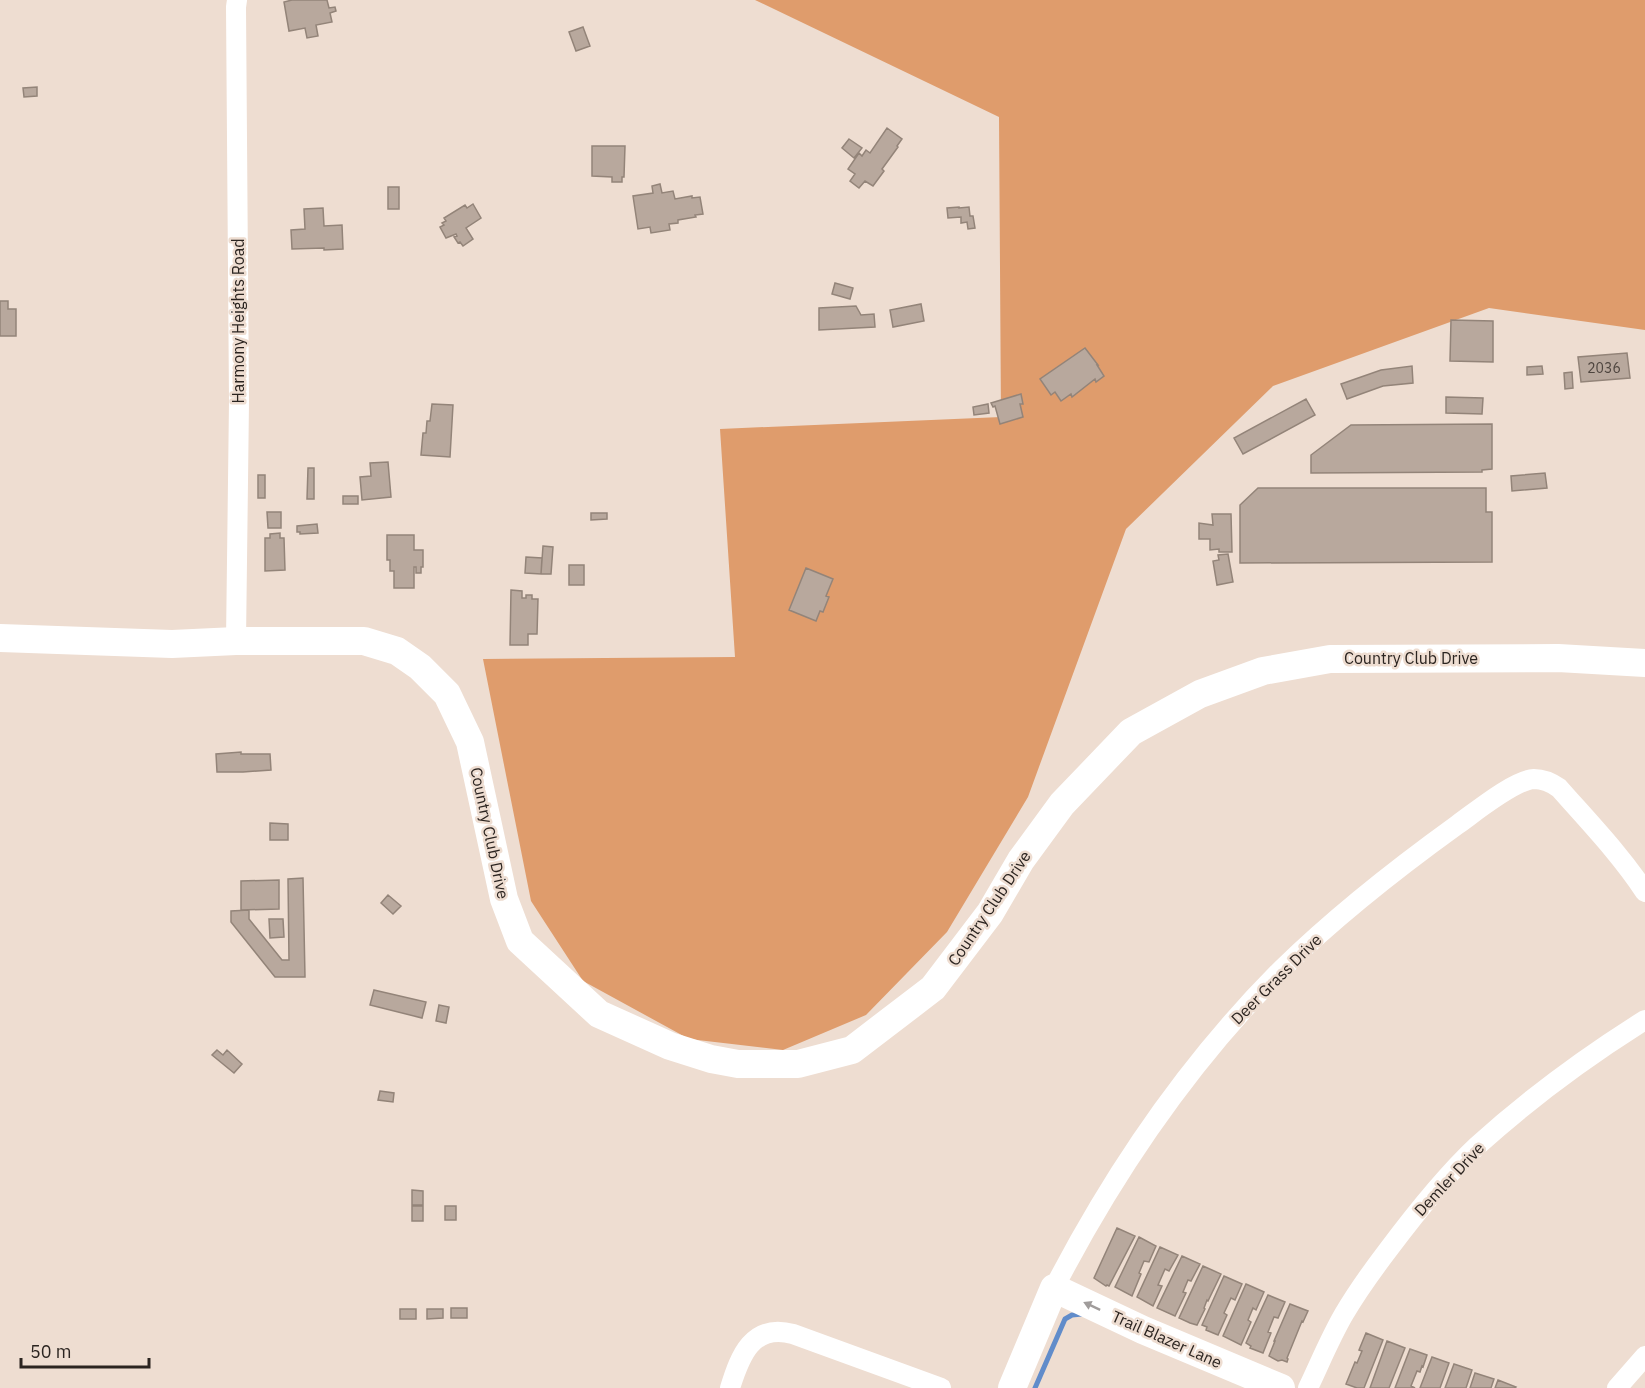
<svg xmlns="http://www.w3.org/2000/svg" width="1645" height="1388" viewBox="0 0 1645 1388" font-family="'IBM Plex Sans',sans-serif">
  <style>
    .green { fill: #df9c6c }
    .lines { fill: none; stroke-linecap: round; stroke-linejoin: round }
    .stream { stroke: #618cca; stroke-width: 5 }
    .building { fill: #b8a89d; stroke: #938479; stroke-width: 1.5 }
    .street { stroke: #fff; stroke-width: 20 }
    .secondary { stroke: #fff; stroke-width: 28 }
    .oneway { fill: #a09c9b }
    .labels { text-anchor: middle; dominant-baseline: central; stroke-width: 5; stroke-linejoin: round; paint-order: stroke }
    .number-label { font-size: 14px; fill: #4e453f }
    .street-label { font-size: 16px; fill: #2b2420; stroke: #eeddd1 }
  </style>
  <rect width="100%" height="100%" fill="#eeddd1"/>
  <path class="green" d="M755 0H1645V330L1489 308 1273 386 1126 529 1028 797 947 932 866 1015 783 1050 689 1039 583 981 531 901 483 659 735 657 720 429 1001 417 999 117Z"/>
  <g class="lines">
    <path class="stream" d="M1035 1388 1065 1319 1072 1315 1082 1314"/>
  </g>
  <path class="building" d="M327 0 329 8 335 7 336 11 330 13 332 22 316 25 318 36 307 38 305 28 289 31 284 2 292 0Z
    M583 27 590 46 576 51 569 32Z
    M37 87V96L24 97 23 88Z
    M887 128 902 139 897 146 898 147 882 169 884 171 873 186 865 181 859 188 850 181 855 174 848 169 859 153 862 156 866 150 870 153Z
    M849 139 862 148 854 158 842 148Z
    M592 146H625L624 177H622V182H612V177L592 176Z
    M660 184 662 193 673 191 675 199 692 196V198L700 197 703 214 695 215 696 217 678 220V223L669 224 670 230 651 233 650 227 638 229 633 196 653 193 652 186Z
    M388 187H399V209H388Z
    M473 204 481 218 466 228 473 239 463 246 460 242 458 243 454 237 457 236 456 234 446 238 440 227 444 225 442 223 446 221 444 218 465 205 467 208Z
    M959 207V208L969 207 970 216H973L975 228 968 229 967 222 961 223V217L948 218 947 208Z
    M323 208 324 226 342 225 343 249 324 250V248L292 249 291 230 305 229 304 209Z
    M835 283 853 288 850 299 832 294Z
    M0 301H8V309H16V336H0Z
    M921 304 924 321 893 327 890 310Z
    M856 306 861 315 874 314 875 327 819 330V308Z
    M1451 320 1493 321V362L1450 361Z
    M1085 348 1098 365H1097L1104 376 1096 382 1095 379 1072 397 1071 394 1061 401 1055 392 1051 395 1040 379Z
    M1627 353 1630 378 1581 382 1578 357Z
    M1412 366 1413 383 1383 386 1347 399 1341 384 1381 370Z
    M1542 366 1543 374 1527 375V367Z
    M1572 372 1573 388 1565 389 1564 373Z
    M1021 394 1023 404H1020L1023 417 1000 424 995 406 993 407 991 403Z
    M1446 397 1483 398 1482 414 1446 413Z
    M1306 399 1315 415 1243 454 1234 438Z
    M432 404 453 405 450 457 421 455 423 433H426L427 421H430Z
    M988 404 989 413 974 415 973 407Z
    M1492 424V469L1482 470V472L1311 473V455L1351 425Z
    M388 462 391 497 362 500 360 477 371 476 370 463Z
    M308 468H314V499H307Z
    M1545 473 1547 488 1512 491 1511 476Z
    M258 475H265V498H258Z
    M1258 488H1486V512H1492V562L1240 563V505Z
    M343 496H358V504H343Z
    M267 512H281V528H268Z
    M591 513H607V519L591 520Z
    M1212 514H1231L1232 552H1219V549L1210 550V539H1199V523L1213 525Z
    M317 524 318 533 300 534V532H297V526Z
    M280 533V538H284L285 570 265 571V538H270V534Z
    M387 535H414V550H423V567H421V573H416V567H414V588H394V571H390V560H387Z
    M543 546 553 547 551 574H541Z
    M1228 554 1233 582 1217 585 1213 561 1219 560 1218 555Z
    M526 557 542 558 541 574 525 573Z
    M569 565H584V585H569Z
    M806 568 833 579 826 596 829 597 823 612 820 611 816 621 789 610Z
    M511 590 522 591V598H526V595H532V599H538L537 634H528V645H510Z
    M241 752V754H270L271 770 243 772H217L216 754Z
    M270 823 288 824V840H270Z
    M303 878 305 977H275L231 922V911L249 910V919L282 960H289L288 879Z
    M279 880V909L241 910V881Z
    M388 895 401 906 393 914 381 903Z
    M269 919H283L284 937 270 938Z
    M374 990 426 1002 422 1018 370 1005Z
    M439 1005 449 1007 446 1023 436 1021Z
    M217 1050 223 1055 227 1050 242 1064 234 1073 212 1055Z
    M380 1091 394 1093 393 1102 378 1100Z
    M412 1190 423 1191V1205H412Z
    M412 1206H423V1221H412Z
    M445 1206H456V1220H445Z
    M1117 1228 1135 1236 1109 1286 1107 1285 1106 1286 1094 1278Z
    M1139 1237 1156 1246 1149 1262 1144 1261 1139 1273 1141 1274 1132 1296 1115 1287Z
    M1160 1247 1178 1255 1169 1271 1165 1269 1158 1285 1162 1286 1153 1306 1137 1297Z
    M1182 1256 1200 1264 1191 1281 1188 1280 1183 1292 1186 1293 1175 1316 1157 1308Z
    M1203 1266 1221 1274 1208 1301 1207 1300 1204 1308 1205 1309 1197 1325 1190 1323 1179 1318Z
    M1224 1276 1242 1284 1235 1300 1231 1298 1224 1313 1227 1315 1218 1335 1206 1330 1207 1327 1202 1325Z
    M1246 1284 1264 1292 1256 1310 1253 1308 1248 1320 1251 1322 1241 1345 1223 1336Z
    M1268 1295 1285 1302 1278 1318 1274 1317 1268 1332 1271 1333 1263 1353 1250 1348 1251 1346 1246 1343Z
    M1290 1304 1308 1311 1303 1322 1302 1321 1287 1358 1288 1359 1287 1362 1282 1360 1278 1361 1269 1356 1275 1341H1274Z
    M451 1308H467V1318H451Z
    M400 1309H416V1319H400Z
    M427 1309H443V1318L427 1319Z
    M1366 1333 1383 1340 1364 1388H1357L1346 1384 1355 1362 1357 1363 1362 1351 1359 1350Z
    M1387 1341 1405 1348 1389 1388H1370Z
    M1410 1349 1427 1355 1423 1367 1422 1366 1420 1372 1417 1371 1411 1386 1415 1388H1395Z
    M1432 1357 1449 1363 1440 1388H1420Z
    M1454 1364 1472 1370 1466 1388H1445Z
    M1475 1373 1494 1379 1491 1388H1470Z
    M1498 1380 1516 1387 1515 1388H1495Z"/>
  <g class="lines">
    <path class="street" d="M236 641 239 401 236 7 237 0
      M1054 1288C1114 1172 1189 1062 1282 969 1336 916 1396 869 1457 825 1474 813 1514 780 1534 779 1544 779 1552 783 1559 788 1589 822 1620 854 1645 892
      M730 1388C740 1356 752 1323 793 1334L941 1388
      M1308 1388C1320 1363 1330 1338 1344 1314 1357 1292 1372 1271 1388 1250 1415 1214 1444 1177 1477 1146 1529 1099 1586 1057 1645 1020
      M1617 1388 1645 1356"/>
    <path class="secondary" d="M0 638 172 644 236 641H364L397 651 420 667 447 694 470 742 504 899 520 941 599 1014 670 1046 711 1059 738 1064H798L852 1050 933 988 990 913 1021 860 1062 804 1131 732 1200 694 1263 671 1330 659 1558 658 1645 663
      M1012 1388 1054 1288 1143 1330 1281 1388"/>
  </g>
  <defs><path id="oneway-solid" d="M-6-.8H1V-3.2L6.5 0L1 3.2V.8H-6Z" transform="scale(1.5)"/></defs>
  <use class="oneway" href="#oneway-solid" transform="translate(1092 1306) rotate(-155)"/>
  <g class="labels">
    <g class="number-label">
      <text x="1604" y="368">2036</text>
    </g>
    <g class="street-label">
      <text transform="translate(238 321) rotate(-90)">Harmony Heights Road</text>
      <text x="1411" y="658">Country Club Drive</text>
      <text transform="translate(490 833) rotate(78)">Country Club Drive</text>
      <text transform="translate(989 908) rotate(-56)">Country Club Drive</text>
      <text transform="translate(1276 979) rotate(-45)">Deer Grass Drive</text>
      <text transform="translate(1449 1179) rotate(-47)">Demler Drive</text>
      <text transform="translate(1167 1339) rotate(24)">Trail Blazer Lane</text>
    </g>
  </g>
  <path d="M21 1358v9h128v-9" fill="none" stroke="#2b2420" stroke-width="3"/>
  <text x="30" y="1358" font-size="18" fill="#2b2420" stroke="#eeddd1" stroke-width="4.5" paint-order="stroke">50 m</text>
</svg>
